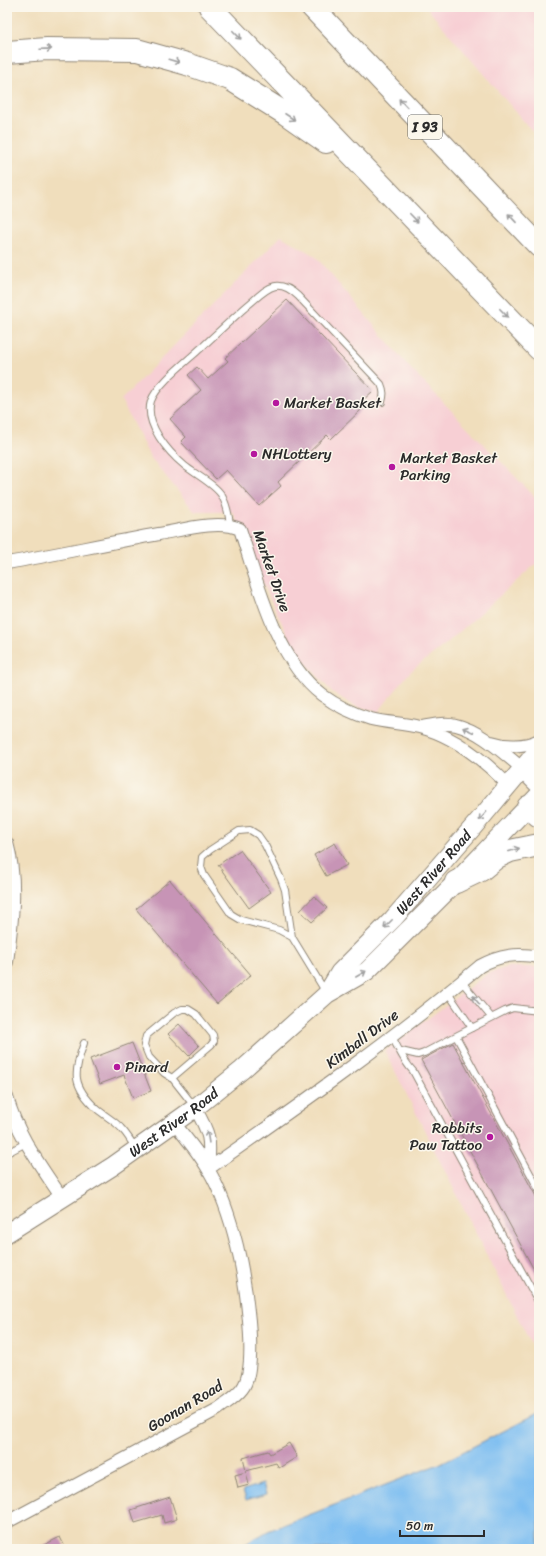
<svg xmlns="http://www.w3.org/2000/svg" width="546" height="1556" viewBox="0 0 546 1556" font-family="Sriracha,sans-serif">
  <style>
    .built { fill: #f7cfd4 }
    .water { fill: #7bbdf1; stroke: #53748e }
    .building { fill: #c794b6 }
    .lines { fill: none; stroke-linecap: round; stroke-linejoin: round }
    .service-casing { stroke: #8e8474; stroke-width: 8 }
    .minor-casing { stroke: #8e8474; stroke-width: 14 }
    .secondary-casing { stroke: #8e8474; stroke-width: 20 }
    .motorway-casing { stroke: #8e8474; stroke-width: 24 }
    .service { stroke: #fff; stroke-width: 6 }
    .minor { stroke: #fff; stroke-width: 12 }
    .secondary { stroke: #fff; stroke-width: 18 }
    .motorway { stroke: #fff; stroke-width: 22 }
    .oneway { stroke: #a0a0a0 }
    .poi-dot { fill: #b5179e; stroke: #fbf7ec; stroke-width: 1.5 }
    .labels { text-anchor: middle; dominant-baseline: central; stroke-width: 3; stroke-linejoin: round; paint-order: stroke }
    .shield { fill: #fbf7ec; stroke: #696865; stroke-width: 1 }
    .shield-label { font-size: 14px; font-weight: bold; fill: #2b2b2b }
    .poi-label { font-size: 15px; fill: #2b2b2b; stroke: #fbf7ec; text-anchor: start }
    .street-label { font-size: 15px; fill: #2b2b2b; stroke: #fbf7ec }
  </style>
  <rect width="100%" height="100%" fill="#fbf7ec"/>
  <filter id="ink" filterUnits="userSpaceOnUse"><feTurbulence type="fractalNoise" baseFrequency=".025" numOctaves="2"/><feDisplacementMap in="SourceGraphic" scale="8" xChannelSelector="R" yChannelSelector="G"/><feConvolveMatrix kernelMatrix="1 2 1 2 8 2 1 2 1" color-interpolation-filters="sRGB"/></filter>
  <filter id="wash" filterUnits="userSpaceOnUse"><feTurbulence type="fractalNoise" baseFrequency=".012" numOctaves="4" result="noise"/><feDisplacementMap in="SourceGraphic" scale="16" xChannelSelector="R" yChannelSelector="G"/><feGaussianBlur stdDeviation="0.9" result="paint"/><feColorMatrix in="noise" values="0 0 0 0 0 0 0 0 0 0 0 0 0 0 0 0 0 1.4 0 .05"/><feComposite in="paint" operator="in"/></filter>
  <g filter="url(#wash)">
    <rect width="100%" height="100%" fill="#f0debc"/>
    <path class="built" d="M426 7H539V139Z
      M281 236 315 256 410 368 539 501V561L447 643 410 672 378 712 353 705 332 692 295 651 262 581 233 512H195L150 457 121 400Z
      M508 967H539V1360L385 1051 487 974Z"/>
    <path class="water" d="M539 1413V1549H237L268 1531 439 1464Z
      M263 1484 266 1494 246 1500 243 1490Z"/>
    <g id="blocks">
      <path class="building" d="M287 300 373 391 362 401 366 405 331 439 327 435 278 482 281 486 259 506 226 470 216 479 181 442 186 437 170 419 201 390 188 375 197 367 208 379 228 361 225 358Z
        M335 843 347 865 326 876 314 855Z
        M240 850 271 892 249 908 218 865Z
        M170 880 251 975 217 1004 136 909Z
        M314 896 327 908 312 922 300 911Z
        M179 1024 199 1046 189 1056 168 1034Z
        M132 1043 151 1091 133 1098 124 1075 100 1084 90 1059Z
        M453 1043 539 1202V1279L421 1060Z
        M289 1443 297 1457 279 1468 276 1463 246 1471 243 1458 268 1451 270 1454Z
        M246 1472 249 1485 238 1488 235 1475Z
        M170 1497 177 1519 164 1523 162 1515 135 1523 131 1510Z
        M60 1537 66 1549H36Z"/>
    </g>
  </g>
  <g filter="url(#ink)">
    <use href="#blocks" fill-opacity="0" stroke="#8e8474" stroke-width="1"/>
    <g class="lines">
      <g class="service-casing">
        <path id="service" d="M230 525C229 516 227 505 222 496 216 485 195 474 185 466 168 452 144 424 151 401 157 384 187 361 201 348 216 334 232 319 248 305 267 289 276 276 298 296L381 384C384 391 384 395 382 402
          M292 937 285 890 281 879 265 845 258 835 250 830 239 831 210 850 202 857 201 867 204 875 231 914 241 920 279 930 292 937 325 991
          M462 982 491 1017
          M448 993 472 1028
          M539 1011 513 1008 505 1011 456 1036 539 1190
          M392 1037C399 1049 403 1061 413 1071L539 1303
          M84 1043C73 1073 72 1086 97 1109 105 1116 115 1121 121 1128 127 1134 131 1142 136 1148
          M401 1051 418 1055 424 1053 456 1036
          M172 1078 211 1045 214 1041 213 1035 196 1014 188 1009H182L174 1013 146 1036 144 1045 149 1057 164 1073 172 1078 194 1106
          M7 1153 26 1143"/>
      </g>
      <g class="minor-casing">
        <path id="minor" d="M7 563C58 554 108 543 159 534 181 530 220 519 240 529 257 581 276 660 322 695 337 706 354 714 371 719 387 723 403 723 419 727 453 735 485 761 509 786
          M422 727C433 725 445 722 456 725 481 731 503 753 523 769
          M491 742C506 747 525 747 539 740
          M7 843C18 882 12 923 7 962
          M7 1097C17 1135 41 1166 62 1198
          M195 1108C210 1134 211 1139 208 1169
          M208 1169C301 1104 393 1039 480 966 500 955 517 953 539 957
          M7 1522 218 1409C226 1403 236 1397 242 1389 260 1366 244 1275 237 1246 231 1221 221 1191 208 1169 199 1153 186 1138 174 1123"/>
      </g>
      <g class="secondary-casing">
        <g id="secondary">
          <path d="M523 769 539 785"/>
          <path id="s1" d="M328 992 340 972 393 919 481 818 539 749"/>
          <path id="s2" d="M7 1233 113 1166 195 1108 242 1070 327 994 367 971 456 882 539 795"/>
        </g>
      </g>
      <g class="motorway-casing">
        <path id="motorway" d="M210 7 539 349
          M312 7 539 246
          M7 52 47 49 137 50 187 64 230 79 286 114 326 142
          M528 807 539 816
          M456 882 481 870 497 857 510 851 539 845"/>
      </g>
      <use href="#service" class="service"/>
      <use href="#minor" class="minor"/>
      <use href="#secondary" class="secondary"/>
      <use href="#motorway" class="motorway"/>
    </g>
    <defs><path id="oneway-shaft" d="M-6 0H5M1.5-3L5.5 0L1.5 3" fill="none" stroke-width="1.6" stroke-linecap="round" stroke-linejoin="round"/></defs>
    <g class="oneway">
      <use href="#oneway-shaft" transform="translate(237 35) rotate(46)"/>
      <use href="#oneway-shaft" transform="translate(46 49) rotate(-2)"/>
      <use href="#oneway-shaft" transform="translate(174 61) rotate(16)"/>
      <use href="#oneway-shaft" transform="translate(403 103) rotate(-133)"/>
      <use href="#oneway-shaft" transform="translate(290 117) rotate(33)"/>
      <use href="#oneway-shaft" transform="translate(414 218) rotate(46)"/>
      <use href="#oneway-shaft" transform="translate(512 218) rotate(-133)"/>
      <use href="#oneway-shaft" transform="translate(504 313) rotate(46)"/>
      <use href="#oneway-shaft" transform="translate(468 730) rotate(-155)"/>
      <use href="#oneway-shaft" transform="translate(483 816) rotate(131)"/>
      <use href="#oneway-shaft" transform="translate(514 850) rotate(-18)"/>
      <use href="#oneway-shaft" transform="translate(388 924) rotate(135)"/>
      <use href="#oneway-shaft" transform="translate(361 974) rotate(-30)"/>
      <use href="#oneway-shaft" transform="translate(476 1000) rotate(-129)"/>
      <use href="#oneway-shaft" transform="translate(208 1137) rotate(-99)"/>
    </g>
  </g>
  <g class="poi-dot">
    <circle cx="276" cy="403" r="4"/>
    <circle cx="254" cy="454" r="4"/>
    <circle cx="392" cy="467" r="4"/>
    <circle cx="117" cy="1067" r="4"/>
    <circle cx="490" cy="1137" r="4"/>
  </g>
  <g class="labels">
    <rect class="shield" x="408" y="115" width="34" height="24" rx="3"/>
    <g class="shield-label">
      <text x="425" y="127">I 93</text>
    </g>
    <g class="poi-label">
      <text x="284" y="403">Market Basket</text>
      <text x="262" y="454">NHLottery</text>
      <text x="400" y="458">Market Basket<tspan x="400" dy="17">Parking</tspan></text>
      <text x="125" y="1067">Pinard</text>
      <text x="482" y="1128" text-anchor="end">Rabbits<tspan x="482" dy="17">Paw Tattoo</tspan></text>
    </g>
    <g class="street-label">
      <text transform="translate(272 571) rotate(71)">Market Drive</text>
      <text stroke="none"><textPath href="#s1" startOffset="160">West River Road</textPath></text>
      <text transform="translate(362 1039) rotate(-37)">Kimball Drive</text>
      <text stroke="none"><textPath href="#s2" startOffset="200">West River Road</textPath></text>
      <text transform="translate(185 1406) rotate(-31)">Goonan Road</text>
    </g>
  </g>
  <rect width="546" height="1556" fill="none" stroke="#fbf7ec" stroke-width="24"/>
  <path d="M400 1530v6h84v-6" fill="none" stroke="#2b2b2b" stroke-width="2"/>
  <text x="406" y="1530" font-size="12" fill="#2b2b2b" stroke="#fbf7ec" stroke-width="3" paint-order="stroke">50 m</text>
</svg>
